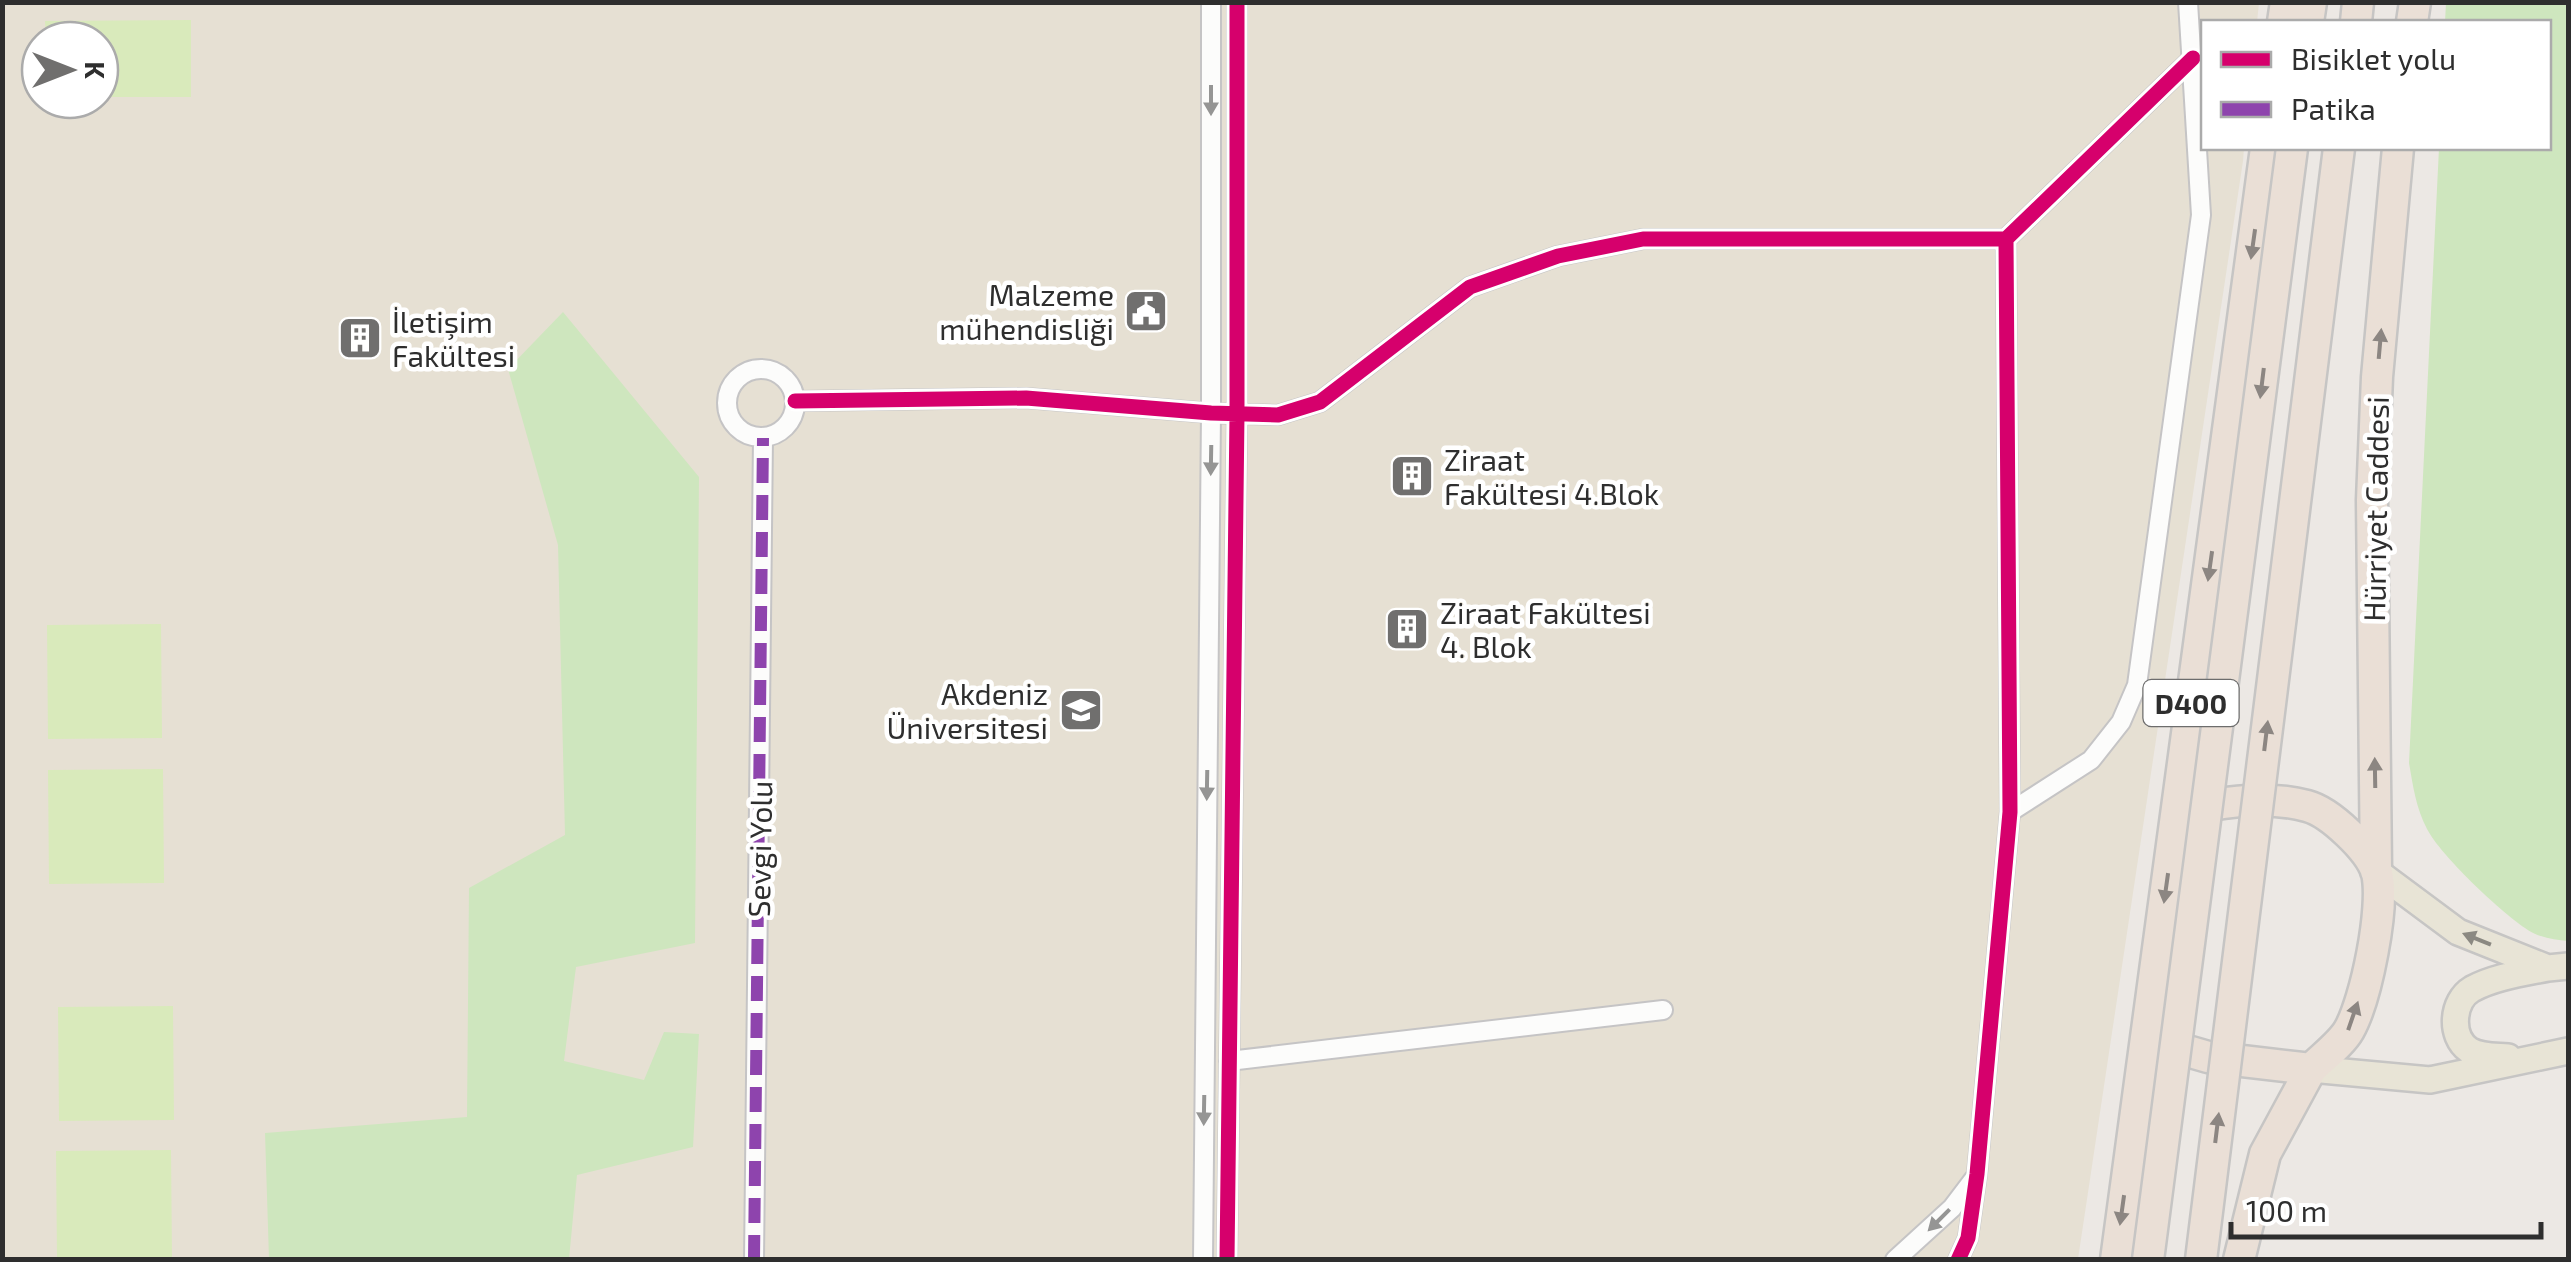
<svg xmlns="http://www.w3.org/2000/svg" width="2571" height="1262" viewBox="0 0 2571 1262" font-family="'Exo 2',sans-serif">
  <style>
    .education { fill: #e6e0d3; fill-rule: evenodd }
    .green { fill: #cee6be }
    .pitch { fill: #d9eabb }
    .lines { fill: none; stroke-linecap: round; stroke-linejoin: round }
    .street-casing { stroke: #c5c4c5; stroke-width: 22 }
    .primary-casing { stroke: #c6c5c4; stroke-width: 30 }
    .highway-casing { stroke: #c6c5c4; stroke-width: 35 }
    .street { stroke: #fcfcfb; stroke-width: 18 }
    .primary { stroke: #e8e4d6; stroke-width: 25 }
    .highway { stroke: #eadfd6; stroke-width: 30 }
    .highway-bridge-casing { stroke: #c6c5c4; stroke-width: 35; stroke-linecap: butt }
    .highway-bridge { stroke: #eadfd6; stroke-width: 30 }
    .quiet { stroke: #8e44ad; stroke-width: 12; stroke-dasharray: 25 12; stroke-linecap: butt }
    .cycleway-casing { stroke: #fff; stroke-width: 21 }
    .cycleway { stroke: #d6006c; stroke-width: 15 }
    .oneway { fill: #959594 }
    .oneway2 { fill: #8c8682 }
    .oneway3 { fill: #8b8982 }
    .labels { text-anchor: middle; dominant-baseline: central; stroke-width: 9; stroke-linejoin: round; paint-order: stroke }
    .shield { fill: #fff; stroke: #6d6d6d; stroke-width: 2.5 }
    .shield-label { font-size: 28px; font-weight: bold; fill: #2e2e2e }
    .poi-label { font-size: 30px; fill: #2e2e2e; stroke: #fff; text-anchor: start }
    .street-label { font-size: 30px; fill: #2e2e2e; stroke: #fff }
  </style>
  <rect width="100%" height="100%" fill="#ece8e4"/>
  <path class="education" d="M2 3H2259L2257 22H2204V148H2244L2243 161 2078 1259H3ZM40 40H100V100H40Z"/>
  <path class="green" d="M2446 3H2568V941C2553 940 2537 937 2525 928 2499 910 2441 856 2427 829 2416 808 2413 786 2409 763L2439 148H2548V22H2445Z
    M563 312 699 477 695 943 576 967 564 1061 644 1080 664 1032 699 1034 693 1147 577 1175 569 1259H269L265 1133 467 1117 469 888 565 835 558 545 508 369Z"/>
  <path class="pitch" d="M191 20V97H100V40H46L45 21Z
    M161 624 162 738 48 739 47 625Z
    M163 769 164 883 49 884 48 770Z
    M173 1006 174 1120 59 1121 58 1007Z
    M171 1150 172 1259H57L56 1151Z"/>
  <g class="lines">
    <g class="street-casing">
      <path id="street" d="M727 403a34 34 0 1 1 68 0a34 34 0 1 1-68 0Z
        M795 401 1026 398 1211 413 1278 415 1320 402 1470 287 1558 256 1643 239H2006L2193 58
        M2010 812 2091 760 2121 722 2137 685 2201 215 2188 2
        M1229 1061 1663 1010
        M754 1260 763 438
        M1203 1260 1211 413V2
        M1227 1260 1237 414V2
        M1895 1260 1952 1208 1974 1179
        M1958 1260 1968 1238 1977 1174 2010 812 2006 239"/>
    </g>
    <g class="primary-casing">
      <path id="primary" d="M2376 871 2458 932 2548 968 2568 966
        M2508 1057C2495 1056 2480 1057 2469 1050 2449 1036 2452 1001 2472 989 2494 977 2523 973 2548 968
        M2311 1069 2430 1080 2568 1051"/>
    </g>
    <g class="highway-casing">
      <path id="highway" d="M2283 22 2286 2
        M2308 22 2311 2
        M2356 22 2358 2
        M2412 22 2415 2
        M2376 871 2372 500 2377 377 2398 148
        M2153 1041 2208 1057 2311 1069C2323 1057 2341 1044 2349 1030 2366 1000 2385 907 2377 873 2370 850 2330 812 2307 806 2269 796 2231 801 2193 808L2188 814
        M2116 1260 2266 148
        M2239 1260 2265 1154 2311 1069"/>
    </g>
    <use href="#street" class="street"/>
    <use href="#primary" class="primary"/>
    <use href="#highway" class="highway"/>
    <g class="highway-bridge-casing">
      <path id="highway-bridge" d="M2148 1260 2292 148
        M2201 1260 2339 148"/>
    </g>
    <use href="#highway-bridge" class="highway-bridge"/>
    <path class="quiet" d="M754 1260 763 438"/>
    <g class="cycleway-casing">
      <path id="cycleway" d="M795 401 1026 398 1211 413 1278 415 1320 402 1470 287 1558 256 1643 239H2006L2193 58
        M1227 1260 1237 414V2
        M1958 1260 1968 1238 1977 1174 2010 812 2006 239"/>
    </g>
    <use href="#cycleway" class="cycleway"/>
  </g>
  <defs><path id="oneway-solid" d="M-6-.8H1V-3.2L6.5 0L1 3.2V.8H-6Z" transform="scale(2.5)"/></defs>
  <g class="oneway">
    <use href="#oneway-solid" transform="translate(1211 100) rotate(90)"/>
    <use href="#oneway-solid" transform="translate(1211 460) rotate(91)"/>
    <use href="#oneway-solid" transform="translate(1207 785) rotate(91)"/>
    <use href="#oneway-solid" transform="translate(1204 1110) rotate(91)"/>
    <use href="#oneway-solid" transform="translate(1939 1220) rotate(135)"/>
  </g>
  <g class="oneway2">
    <use href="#oneway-solid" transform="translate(2253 244) rotate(98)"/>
    <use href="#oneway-solid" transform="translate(2380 344) rotate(-85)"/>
    <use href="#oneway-solid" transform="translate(2262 383) rotate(97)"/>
    <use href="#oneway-solid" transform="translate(2210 566) rotate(98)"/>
    <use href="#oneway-solid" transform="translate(2266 736) rotate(-83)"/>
    <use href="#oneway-solid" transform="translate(2375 773) rotate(-91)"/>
    <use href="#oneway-solid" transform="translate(2166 888) rotate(98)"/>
    <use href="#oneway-solid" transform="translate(2353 1016) rotate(-71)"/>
    <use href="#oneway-solid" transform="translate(2217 1128) rotate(-83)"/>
    <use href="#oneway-solid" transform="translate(2122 1210) rotate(98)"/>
  </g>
  <use class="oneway3" href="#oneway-solid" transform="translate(2477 939) rotate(-158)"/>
  <defs>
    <g id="civic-square" transform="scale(2.25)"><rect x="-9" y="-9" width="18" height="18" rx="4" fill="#706f6e" stroke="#fff"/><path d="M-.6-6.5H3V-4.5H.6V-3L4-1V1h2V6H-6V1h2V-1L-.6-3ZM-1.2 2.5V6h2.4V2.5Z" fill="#fff"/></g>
    <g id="building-square" transform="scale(2.25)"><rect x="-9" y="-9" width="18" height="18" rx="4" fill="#706f6e" stroke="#fff"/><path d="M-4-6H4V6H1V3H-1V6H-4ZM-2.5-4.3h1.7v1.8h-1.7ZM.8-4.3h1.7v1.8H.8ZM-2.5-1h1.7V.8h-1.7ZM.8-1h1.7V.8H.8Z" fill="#fff"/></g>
    <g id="university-square" transform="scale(2.25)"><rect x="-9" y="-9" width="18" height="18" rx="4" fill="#706f6e" stroke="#fff"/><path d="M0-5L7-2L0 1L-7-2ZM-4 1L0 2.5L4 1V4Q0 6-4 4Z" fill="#fff"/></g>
  </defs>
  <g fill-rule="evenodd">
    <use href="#civic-square" x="1146" y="311"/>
    <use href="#building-square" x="360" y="338"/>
    <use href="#building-square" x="1412" y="476"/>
    <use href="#building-square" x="1407" y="629"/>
    <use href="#university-square" x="1081" y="710"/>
  </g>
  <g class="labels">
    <rect class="shield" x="2143.5" y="680" width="95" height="46" rx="8"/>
    <g class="shield-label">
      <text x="2191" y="703">D400</text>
    </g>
    <g class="poi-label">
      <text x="1114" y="294" text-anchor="end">Malzeme<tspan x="1114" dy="34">mühendisliği</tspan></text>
      <text x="392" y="321">İletişim<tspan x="392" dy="34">Fakültesi</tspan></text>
      <text x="1444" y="459">Ziraat<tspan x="1444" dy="34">Fakültesi 4.Blok</tspan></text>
      <text x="1440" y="612">Ziraat Fakültesi<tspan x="1440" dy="34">4. Blok</tspan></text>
      <text x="1048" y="693" text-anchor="end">Akdeniz<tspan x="1048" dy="34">Üniversitesi</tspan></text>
    </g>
    <g class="street-label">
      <text transform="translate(2375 509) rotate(-89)">Hürriyet Caddesi</text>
      <text transform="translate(759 849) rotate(-89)">Sevgi Yolu</text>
    </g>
  </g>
  <rect width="2571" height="1262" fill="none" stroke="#2e2e2e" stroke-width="10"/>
  <rect x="2201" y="20" width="350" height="130" fill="#ffffff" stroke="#ababab" stroke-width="2.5"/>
  <rect x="2221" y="52" width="50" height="15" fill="#d6006c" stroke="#ababab" stroke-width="2.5"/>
  <text x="2291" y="70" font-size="30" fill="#2e2e2e">Bisiklet yolu</text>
  <rect x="2221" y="102" width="50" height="15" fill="#8e44ad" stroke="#ababab" stroke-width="2.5"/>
  <text x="2291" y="120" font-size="30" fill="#2e2e2e">Patika</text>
  <g transform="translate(70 70) rotate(90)"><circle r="48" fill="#ffffff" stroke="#ababab" stroke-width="2.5"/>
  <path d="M0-8L18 38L0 25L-18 38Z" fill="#706f6e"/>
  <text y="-15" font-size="28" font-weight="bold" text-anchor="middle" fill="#2e2e2e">K</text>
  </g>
  <path d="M2231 1222v15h310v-15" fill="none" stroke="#2e2e2e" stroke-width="5"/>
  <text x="2246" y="1222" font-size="30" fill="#2e2e2e" stroke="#ffffff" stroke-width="8" paint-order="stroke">100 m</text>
</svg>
